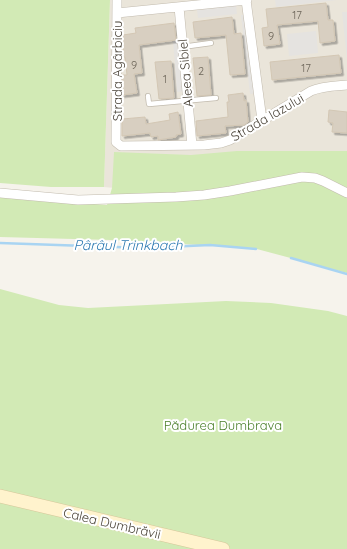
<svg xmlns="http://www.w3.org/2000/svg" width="347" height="549" viewBox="0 0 347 549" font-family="Quicksand,sans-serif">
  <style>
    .residential { fill: #eae5da }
    .green { fill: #d2eab5 }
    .parking { fill: #e5e3e0 }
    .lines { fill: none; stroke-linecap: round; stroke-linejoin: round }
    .stream { stroke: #a9d4f2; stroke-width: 2.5 }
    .building { fill: #d8cfc1; stroke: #d3c7b4; filter: url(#shadow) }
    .service-casing { stroke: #c2bbae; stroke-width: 6 }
    .minor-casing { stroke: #c2bbae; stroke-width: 10 }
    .secondary-casing { stroke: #d6c79b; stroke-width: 14 }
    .service { stroke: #fff; stroke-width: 4.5 }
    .minor { stroke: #fff; stroke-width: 9 }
    .secondary { stroke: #fff3cd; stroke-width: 13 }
    .labels { text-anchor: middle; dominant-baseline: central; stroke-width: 4; stroke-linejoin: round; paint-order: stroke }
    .number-label { font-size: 11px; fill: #6e675b }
    .street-label { font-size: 13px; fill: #4b4439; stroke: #fff }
    .park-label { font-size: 13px; fill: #4a7f2a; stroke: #fff }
    .water-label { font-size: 14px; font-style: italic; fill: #2e7ab2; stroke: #fff }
  </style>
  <defs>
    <filter id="shadow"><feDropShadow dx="2.5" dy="2.5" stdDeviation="0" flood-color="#0004"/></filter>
  </defs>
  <rect width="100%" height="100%" fill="#f6f3ec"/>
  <path class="residential" d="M110 0H347V163L125 189 104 187Z"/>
  <path class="green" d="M0 0H110L104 187H51L0 183Z
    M237 151H347V273L253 248 111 240 0 237V197L107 205 112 188 114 152 191 155Z
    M0 289 59 305 88 308 226 301 271 303 328 311 347 316V549H0Z"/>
  <path class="parking" d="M275 0H337L276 7Z
    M236 5 237 14 198 18 197 10Z
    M347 12V59L342 12Z
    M241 15H248L259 93 250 94Z
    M316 31 318 53 289 56 287 34Z
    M173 40H181L186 91 177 92Z"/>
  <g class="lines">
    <path class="stream" d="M0 243 144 248 210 245 256 249
      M291 258 347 274"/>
  </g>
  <path class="building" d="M326 3 328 20H333L335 41 320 43 318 21 277 25 280 44 264 46 262 28 268 27 266 9Z
    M232 17 234 34 241 33 245 74 230 75 226 35 195 38 193 22Z
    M174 23 176 40 139 45 142 73 134 74 137 93 122 95V75H127L125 57H123V35L136 33 135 28Z
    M339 55 341 73 272 80 270 62Z
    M208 57 211 95 197 96 193 58Z
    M171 61 174 98 159 99 155 62Z
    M243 93 244 101 246 100 248 122 244 125 225 126 226 133 197 136 196 121 228 117 227 102H229L228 95Z
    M329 110 347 112V133L332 132 333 123 328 122Z
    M178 112 181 134 176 135V137L158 140V136L151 137 150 133 122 136V119L145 117 146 124 170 120 169 114Z"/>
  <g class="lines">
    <g class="service-casing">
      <path id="service" d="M182 47 211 43
        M148 96 149 104 216 98"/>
    </g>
    <g class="minor-casing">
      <path id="minor" d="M117 0 116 142 121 146 204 145 221 143 230 140 311 91C322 86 335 86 347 85
        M246 0 262 120
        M179 7 192 145
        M117 13 247 0
        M0 193 78 200 176 197 204 195 230 191 302 177 315 178 323 181 347 193"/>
    </g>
    <g class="secondary-casing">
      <path id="secondary" d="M0 496 223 549"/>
    </g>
    <use href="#service" class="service"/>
    <use href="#minor" class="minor"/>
    <use href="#secondary" class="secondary"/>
  </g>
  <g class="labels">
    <g class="number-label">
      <text x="297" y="15">17</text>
      <text x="271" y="36">9</text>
      <text x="134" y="65">9</text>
      <text x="306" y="68">17</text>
      <text x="201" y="71">2</text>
      <text x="165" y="79">1</text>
    </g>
    <g class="street-label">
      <text transform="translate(117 71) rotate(-90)">Strada Agârbiciu</text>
      <text transform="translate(185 73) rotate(-95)">Aleea Sibiel</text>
      <text transform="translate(267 117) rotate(-30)">Strada Iazului</text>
      <text transform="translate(112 523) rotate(13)">Calea Dumbrăvii</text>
    </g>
    <g class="park-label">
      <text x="223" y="425">Pădurea Dumbrava</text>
    </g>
    <g class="water-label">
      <text x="128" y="245">Pârâul Trinkbach</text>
    </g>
  </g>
</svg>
